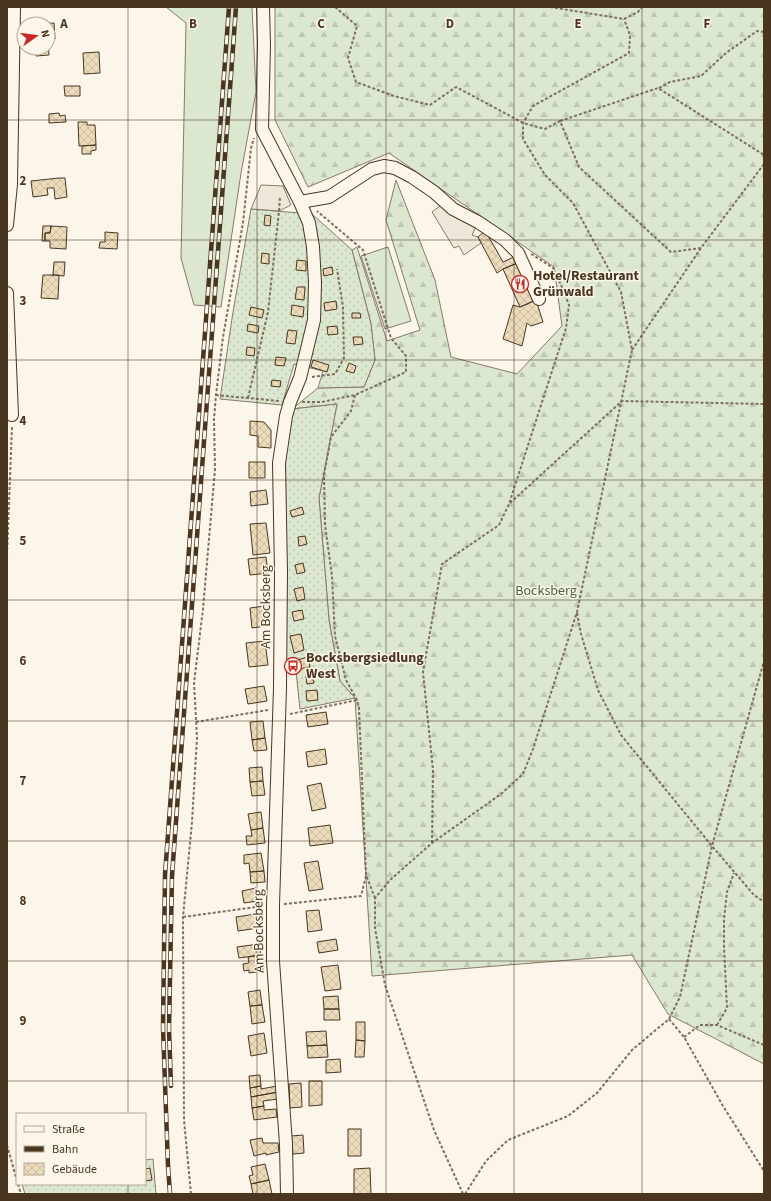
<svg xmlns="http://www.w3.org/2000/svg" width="771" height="1201" viewBox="0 0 771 1201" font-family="'Source Sans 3',sans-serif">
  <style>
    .grass { fill: #dce7d0; stroke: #887966 }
    .forest { fill: url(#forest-firs); stroke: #887966 }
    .garden { fill: url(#garden-dots); stroke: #887966 }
    .parking { fill: #ede7d9; stroke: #887966 }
    .building { fill: url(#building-cross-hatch); stroke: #4a3520 }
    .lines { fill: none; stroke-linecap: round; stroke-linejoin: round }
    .minor-casing { stroke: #4a3520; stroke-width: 14 }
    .path { stroke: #7f6f5c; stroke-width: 2; stroke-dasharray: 3 2; stroke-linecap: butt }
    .minor { stroke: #fbf6e9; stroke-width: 12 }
    .rail-casing { stroke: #4a3520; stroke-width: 4.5 }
    .rail { stroke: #fbf6e9; stroke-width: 3; stroke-dasharray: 9; stroke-linecap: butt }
    .grid { fill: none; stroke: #4a3520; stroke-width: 1; stroke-opacity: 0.55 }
    .labels { text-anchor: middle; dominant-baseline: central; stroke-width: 3; stroke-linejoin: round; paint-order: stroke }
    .poi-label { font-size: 14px; font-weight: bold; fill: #4a3520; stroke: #fbf6e9; text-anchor: start }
    .park-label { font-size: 14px; fill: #436837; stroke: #fbf6e9 }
    .street-label { font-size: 14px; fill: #4a3520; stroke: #fbf6e9 }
    .grid-label { font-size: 13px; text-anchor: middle; font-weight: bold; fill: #4a3520; stroke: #fbf6e9; stroke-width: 3; stroke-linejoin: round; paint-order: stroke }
  </style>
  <defs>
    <pattern id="forest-firs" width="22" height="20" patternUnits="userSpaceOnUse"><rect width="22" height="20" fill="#dce7d0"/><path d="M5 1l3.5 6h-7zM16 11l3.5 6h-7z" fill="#bec7b2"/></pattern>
    <pattern id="garden-dots" width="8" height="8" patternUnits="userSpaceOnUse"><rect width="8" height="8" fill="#dce7d0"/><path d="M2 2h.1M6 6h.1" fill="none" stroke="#bec7b2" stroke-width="1.8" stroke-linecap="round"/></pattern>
    <pattern id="building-cross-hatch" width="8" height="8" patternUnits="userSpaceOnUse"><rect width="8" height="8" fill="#ecdcbc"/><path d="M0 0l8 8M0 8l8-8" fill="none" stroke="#ccbda1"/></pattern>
  </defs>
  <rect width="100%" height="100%" fill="#fbf6e9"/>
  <path class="grass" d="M166 7H252L256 92 241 173 221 307 194 305 181 258 186 23Z
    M388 247 411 321 385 329 361 256Z"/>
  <path class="forest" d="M275 7H764V1064L668 1014 632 955 372 976 355 698 340 681 329 620 319 498 337 404 292 409 318 388 364 387 375 360 371 324 352 250 357 247 387 341 420 330 386 220 396 180 435 280 451 357 517 374 562 326 554 267 389 153 308 187 275 120Z"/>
  <path class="garden" d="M251 209 312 214 352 250 371 324 375 360 364 387 318 388 323 371 294 364 282 405 220 399 233 312Z
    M337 404 319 498 329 620 340 681 355 698 300 709 295 662 285 663 284 465 292 409Z
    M153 1159 156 1194H25L22 1184H145V1160Z"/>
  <path class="parking" d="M261 185 283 186 291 205 279 211 251 209Z
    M445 202 478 222 472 235 478 237 481 243 464 255 459 246 454 248 432 212Z"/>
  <path class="building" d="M54 23 55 39 48 40V24H39Z
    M48 40 49 55 36 56V48H48Z
    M99 52 100 73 84 74 83 53Z
    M64 86H80V96H65Z
    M59 113 60 116 65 115 66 122 49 123V114Z
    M78 122H87V125H95L96 145 79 146Z
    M96 145V150L91 151V154H82V146Z
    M59 178H65L67 197 55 199 54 188H47L48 195 33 197 31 181Z
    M265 215 271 216 270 226 264 225Z
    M43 226H51L50 233H45V241H42Z
    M51 226 67 227 66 249 50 248V241H45V233H50Z
    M485 231 494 246 503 262 516 256 520 262 503 269 497 273 478 237Z
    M105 232 118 233 117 249 99 248 100 242H105Z
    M262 253 269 254V264L261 263Z
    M297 260 306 261V271L296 270Z
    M54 262H65L64 276 53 275Z
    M520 262 536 300 520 307 503 269Z
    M332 267 333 274 324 276 323 269Z
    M43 275H59L58 299 41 298Z
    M297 287H305L304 300 295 299Z
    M536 300 543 322 531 326 527 323 522 346 503 339 513 305 520 307Z
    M336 301 337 309 325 311 324 303Z
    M292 305 304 307 303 317 291 315Z
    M251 307 264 310 262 318 249 315Z
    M352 313H360L361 318H352Z
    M248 324 259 326 258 333 247 331Z
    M337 326 338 334 328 335 327 327Z
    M288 330 297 331 295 344 286 343Z
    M353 337H362L363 344 354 345Z
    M247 347 255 348 254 356 246 355Z
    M276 357 286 358 284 366 275 365Z
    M313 360 329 365 327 372 311 367Z
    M349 363 356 366 354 373 346 371Z
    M272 380 281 381 280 387 271 386Z
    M250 421 264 422 271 430V448L258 447V436L250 435Z
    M249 462H265V478H249Z
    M266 490 268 504 251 506 250 492Z
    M302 507 304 514 292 517 290 511Z
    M266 523 270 553 253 555 250 524Z
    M305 536 307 544 299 546 298 537Z
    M266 557 268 573 250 575 248 559Z
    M303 563 305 572 297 574 295 565Z
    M303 587 305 599 297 601 294 589Z
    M265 606 266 626 252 628 250 608Z
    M302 610 304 619 294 621 292 612Z
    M301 634 304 650 294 653 290 636Z
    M265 641 268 665 249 667 246 643Z
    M308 657 310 667 298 669 297 660Z
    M312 675 314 683 307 684 306 676Z
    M264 686 267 701 248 704 245 689Z
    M317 690 318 700 307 701 306 691Z
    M326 712 328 724 308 727 306 715Z
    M263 721 265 738 252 740 250 722Z
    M265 738 267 750 254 751 252 740Z
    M325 749 327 764 308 767 306 752Z
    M262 767 263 781 250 782 249 768Z
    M263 781 265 795 252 796 250 782Z
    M321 783 326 808 312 811 307 786Z
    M261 812 263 828 251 830 248 814Z
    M330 825 333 843 310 846 308 828Z
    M263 828 265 843 247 845 246 836H252L251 830Z
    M261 853 264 871 250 872 249 863 244 864V855Z
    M318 861 323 889 309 891 304 863Z
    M264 871 265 882 251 883 250 872Z
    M256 888 258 901 244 903 242 891Z
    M319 910 322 930 308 932 306 911Z
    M256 914 258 928 238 931 236 917Z
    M336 939 338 950 319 953 317 942Z
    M259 944 261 955 239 958 237 947Z
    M261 955 263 971 249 973V970L244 971 243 964 249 963 248 957Z
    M338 965 341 989 325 991 321 967Z
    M260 990 262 1005 250 1006 248 992Z
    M338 996 339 1009H324L323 997Z
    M262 1005 265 1022 252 1024 250 1006Z
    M324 1009H339L340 1020H324Z
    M356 1022H365V1041L356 1040Z
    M326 1031 327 1045 307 1046 306 1032Z
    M264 1033 267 1053 251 1056 248 1036Z
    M356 1040 365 1041 364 1057H355Z
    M327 1045 328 1057 308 1058 307 1046Z
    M340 1059 341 1072 326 1073V1060Z
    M260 1075 261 1086 250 1088 249 1076Z
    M309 1081H322V1105L309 1106Z
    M301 1083 302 1107 290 1108 289 1084Z
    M261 1086V1089L277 1086 278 1092 251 1097 250 1088Z
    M278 1092V1099L263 1101 264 1106 252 1108 251 1097Z
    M264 1106V1110L276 1109 277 1117 254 1120 252 1108Z
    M348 1129H361V1156H348Z
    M303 1135 304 1153 293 1154 291 1136Z
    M262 1138 263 1143H278L279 1152 266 1155V1153L254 1156 250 1140Z
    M265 1164 269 1180 251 1184 249 1176 253 1175 251 1167Z
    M150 1168 152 1180 145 1181V1176L146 1175 145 1169Z
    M370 1168 371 1194H354V1169Z
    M269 1180 272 1194H253L251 1184Z"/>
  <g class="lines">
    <g class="minor-casing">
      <path id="minor" d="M263 7 264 45 262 129 300 202 309 223 313 247 315 283 314 320 300 378 290 402 286 416 279 463 281 572 280 688 273 905V961L286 1144 287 1194
        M300 202 329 197 372 169 384 166 395 168 412 177 434 192 453 209 478 222 505 240 518 253 539 299
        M7 225 11 184 14 7
        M7 293 12 415"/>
    </g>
    <path class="path" d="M335 7 357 26 348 58 356 82 394 96 430 105 456 87 488 104 523 123 545 129 560 121 579 167 671 252 701 248
      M550 7 624 19 638 12 642 7
      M659 88 670 82 701 76 726 53 757 31 764 32
      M560 121 658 88 764 155
      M632 350 701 248 764 164
      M312 377 335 374 344 358 343 307 337 269
      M216 395 279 401
      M355 395 351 411 331 437 324 475 325 525 332 576 335 636 346 680 357 700 359 708 366 875 375 898
      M248 398 268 312 279 211 280 197
      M302 402H322L355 395 406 372V356L391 338 363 250 317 211
      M510 503 622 401 764 404
      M7 555 12 426
      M577 613 581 634 598 690 621 735 712 846 754 895 764 902
      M290 714 357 700
      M196 722 268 710
      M432 843 433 770 423 672 442 564 499 525 509 504 566 328 569 305 561 285 553 268 530 253
      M284 904 361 896 366 876
      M183 917 263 906
      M669 1019 684 1037 723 1106 764 1171
      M717 1025 727 1008 724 947V919L727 892 734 873
      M684 1037 700 1025H717L764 1045
      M7 1145 17 1181
      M18 1184 21 1194
      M191 1194 184 1120 183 917 192 822 197 738 194 683 203 609 215 469 214 419 216 395 223 337 243 223 251 148 254 138
      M463 1194 434 1130 385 985 375 928V898L390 880 432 843 501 794 523 774 533 749 577 612 632 350 621 292 573 203 545 175 523 139V123L533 106 629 53 630 35 624 19
      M465 1194 486 1161 508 1140 568 1116 597 1093 632 1050 669 1019 680 997 712 846 764 661"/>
    <use href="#minor" class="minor"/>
    <g class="rail-casing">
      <path id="rail" d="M171 1086 169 1029 172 876 236 7
        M170 1194 168 1166 163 1028 165 875 229 7"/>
    </g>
    <use href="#rail" class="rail"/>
  </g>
  <path class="grid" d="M128 7V1114M257 7V1194M386 7V1194M514 7V1194M642 7V1194M7 120H764M7 240H764M7 360H764M7 480H764M7 600H764M7 721H764M7 841H764M7 961H764M7 1081H764M128 1184V1194"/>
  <defs>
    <g id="restaurant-ring" transform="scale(0.9)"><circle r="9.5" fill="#fbf6e9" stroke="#c62828" stroke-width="1.5"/><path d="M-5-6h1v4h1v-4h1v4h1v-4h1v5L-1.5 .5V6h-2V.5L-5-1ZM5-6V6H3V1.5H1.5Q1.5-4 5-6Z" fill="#c62828"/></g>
    <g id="bus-ring" transform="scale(0.9)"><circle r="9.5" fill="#fbf6e9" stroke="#c62828" stroke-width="1.5"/><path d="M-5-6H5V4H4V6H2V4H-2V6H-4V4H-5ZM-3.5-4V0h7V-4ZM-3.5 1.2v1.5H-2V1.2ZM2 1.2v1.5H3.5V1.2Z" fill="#c62828"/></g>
  </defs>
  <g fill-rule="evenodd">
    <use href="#restaurant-ring" x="520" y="284"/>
    <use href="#bus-ring" x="293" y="666"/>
  </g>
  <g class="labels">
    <g class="poi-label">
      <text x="533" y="276">Hotel/Restaurant<tspan x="533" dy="16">Grünwald</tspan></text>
      <text x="306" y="658">Bocksbergsiedlung<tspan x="306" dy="16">West</tspan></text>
    </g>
    <g class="park-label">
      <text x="546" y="591">Bocksberg</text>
    </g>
    <g class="street-label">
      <text transform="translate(266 607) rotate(-90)">Am Bocksberg</text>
      <text transform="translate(259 931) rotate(-91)">Am Bocksberg</text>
    </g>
  </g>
  <g class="grid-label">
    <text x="64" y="28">A</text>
    <text x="193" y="28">B</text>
    <text x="321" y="28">C</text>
    <text x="450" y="28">D</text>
    <text x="578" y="28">E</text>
    <text x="707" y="28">F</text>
    <text x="23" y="185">2</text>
    <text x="23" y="305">3</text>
    <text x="23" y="425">4</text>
    <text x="23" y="545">5</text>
    <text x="23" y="665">6</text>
    <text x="23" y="785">7</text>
    <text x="23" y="905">8</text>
    <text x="23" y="1025">9</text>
  </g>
  <rect width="771" height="1201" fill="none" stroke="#4a3520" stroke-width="16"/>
  <rect x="16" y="1113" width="130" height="72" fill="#fbf6e9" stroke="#b4a999"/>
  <rect x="24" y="1126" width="20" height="6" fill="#fbf6e9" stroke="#b4a999"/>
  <text x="52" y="1133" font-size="12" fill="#4a3520">Straße</text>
  <rect x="24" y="1146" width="20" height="6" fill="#4a3520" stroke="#b4a999"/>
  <text x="52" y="1153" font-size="12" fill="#4a3520">Bahn</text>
  <rect x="24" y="1163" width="20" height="12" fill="url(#building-cross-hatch)" stroke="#b4a999"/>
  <text x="52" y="1173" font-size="12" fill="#4a3520">Gebäude</text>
  <g transform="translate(36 36) rotate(76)"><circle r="19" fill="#fbf6e9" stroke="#b4a999"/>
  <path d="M0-3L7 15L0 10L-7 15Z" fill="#c62828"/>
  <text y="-6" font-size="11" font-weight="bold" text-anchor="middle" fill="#4a3520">N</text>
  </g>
</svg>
